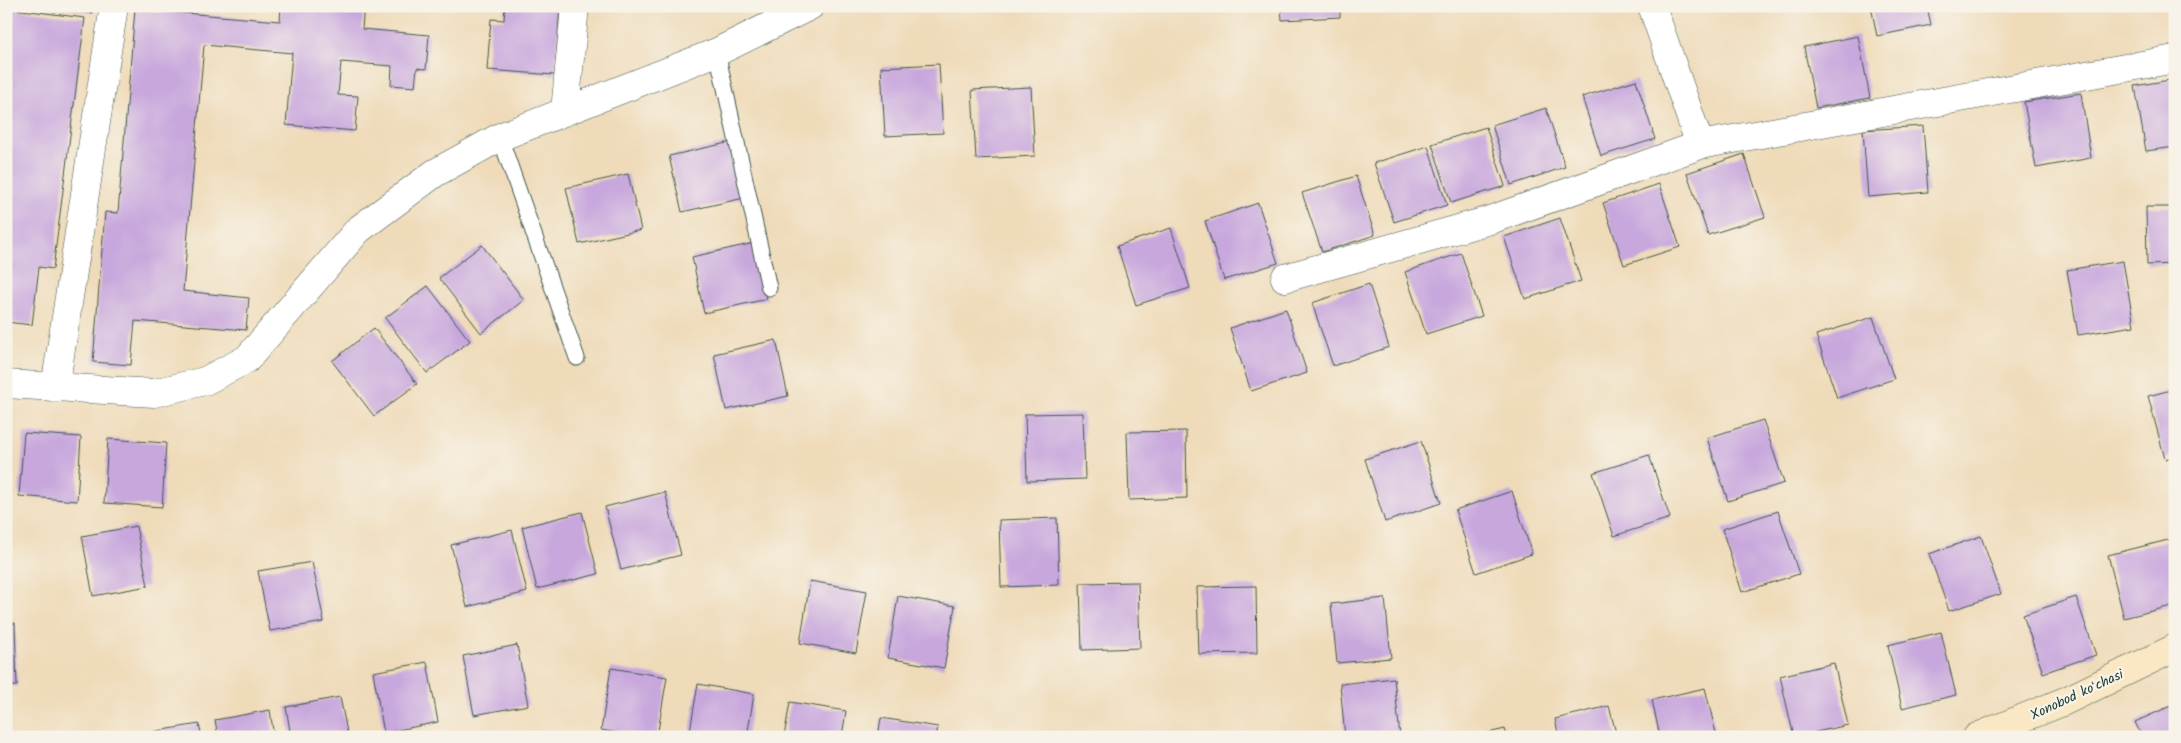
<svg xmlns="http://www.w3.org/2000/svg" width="2181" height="743" viewBox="0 0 2181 743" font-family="Kalam,sans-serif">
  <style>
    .building { fill: #c8a7dd }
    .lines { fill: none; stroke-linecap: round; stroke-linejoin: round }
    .service-casing { stroke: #3e5548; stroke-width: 17 }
    .minor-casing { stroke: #3e5548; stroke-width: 29 }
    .secondary-casing { stroke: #3e5548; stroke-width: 29 }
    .service { stroke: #fff; stroke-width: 15 }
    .minor { stroke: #fff; stroke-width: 28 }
    .secondary { stroke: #fae7c3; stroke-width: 28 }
    .labels { text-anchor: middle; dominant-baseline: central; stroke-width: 4.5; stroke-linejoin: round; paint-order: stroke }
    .street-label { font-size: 14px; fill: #1f3d34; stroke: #f7f3e8 }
  </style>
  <rect width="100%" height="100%" fill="#f7f3e8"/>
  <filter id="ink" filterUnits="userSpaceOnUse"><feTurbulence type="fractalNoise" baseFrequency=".02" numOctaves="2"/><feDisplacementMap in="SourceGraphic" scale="10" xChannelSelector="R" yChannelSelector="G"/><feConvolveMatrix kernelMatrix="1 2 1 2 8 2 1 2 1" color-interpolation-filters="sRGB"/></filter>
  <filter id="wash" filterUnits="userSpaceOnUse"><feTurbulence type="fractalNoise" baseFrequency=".0096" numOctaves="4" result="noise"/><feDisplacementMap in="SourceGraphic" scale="20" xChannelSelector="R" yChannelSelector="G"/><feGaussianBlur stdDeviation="1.12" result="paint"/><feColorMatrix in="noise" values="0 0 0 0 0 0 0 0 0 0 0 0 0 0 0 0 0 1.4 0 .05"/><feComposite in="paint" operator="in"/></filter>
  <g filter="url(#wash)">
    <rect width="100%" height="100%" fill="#efdbba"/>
    <g id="blocks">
      <path class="building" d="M51 6H93L92 13Z
        M281 6H364L362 29 429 35 426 69 417 68 415 87 391 85 392 66 341 62 338 95 358 96 355 131 286 125 292 53 204 45 183 291 249 298 246 330 135 321 131 365 93 362 105 212 118 213 135 9 280 21Z
        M505 6H560L555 75 487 70 491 19 504 20Z
        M1281 6H1340V17L1282 20Z
        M1871 6H1927L1931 25 1877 36Z
        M6 8 85 18 53 269 39 267 32 325 6 322Z
        M1858 36 1870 98 1816 108 1804 47Z
        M939 64 943 133 885 136 881 67Z
        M2175 79V147L2146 151 2135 86Z
        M1636 80 1655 139 1601 156 1582 97Z
        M1031 87 1035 156 976 159 972 90Z
        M2081 93 2091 158 2036 168 2024 102Z
        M1546 108 1565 167 1511 185 1492 125Z
        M1923 126 1928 192 1868 197 1863 130Z
        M1486 127 1505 186 1451 203 1432 144Z
        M731 142 744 198 682 212 669 156Z
        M1428 146 1447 205 1394 222 1374 163Z
        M1744 154 1765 217 1708 235 1687 173Z
        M628 174 641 230 579 244 566 188Z
        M1356 176 1375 235 1322 252 1302 193Z
        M1659 184 1680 247 1624 265 1603 203Z
        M1258 203 1278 263 1224 280 1205 221Z
        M2146 207H2175V264L2147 265Z
        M1560 218 1581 281 1525 299 1504 237Z
        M1171 228 1190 288 1136 305 1117 246Z
        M754 243 767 299 704 313 692 257Z
        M482 245 524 300 481 333 439 278Z
        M1461 253 1482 316 1426 334 1405 272Z
        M2123 261 2134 326 2078 335 2067 270Z
        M1369 284 1389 347 1333 366 1312 303Z
        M428 286 470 341 427 373 385 318Z
        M1286 309 1307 373 1251 391 1230 328Z
        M1873 317 1894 379 1837 398 1816 335Z
        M374 328 417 384 374 416 332 361Z
        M776 340 788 396 726 410 714 354Z
        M2175 389V456L2165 459 2148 396Z
        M1083 413 1085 479 1027 481 1025 414Z
        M1763 420 1784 483 1728 501 1707 438Z
        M1186 431 1187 498 1129 500 1127 432Z
        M24 433 81 437 77 501 19 496Z
        M108 439 166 443 162 507 104 503Z
        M1421 441 1441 503 1385 522 1365 459Z
        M1649 455 1670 518 1614 536 1593 473Z
        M1512 491 1532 554 1476 573 1455 510Z
        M665 492 681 555 621 570 605 507Z
        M1778 511 1799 574 1742 592 1722 529Z
        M582 512 598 574 537 589 522 527Z
        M1057 518 1059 585 1001 587 999 520Z
        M136 526 148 586 93 596 82 536Z
        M512 530 527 592 467 607 451 545Z
        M1981 536 2001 594 1949 611 1929 554Z
        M2172 539 2175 551V605L2124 618 2108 555Z
        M312 562 324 622 270 631 258 571Z
        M810 581 867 591 856 653 800 643Z
        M1138 582 1140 648 1082 650 1080 583Z
        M1256 586 1257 653 1199 654 1197 587Z
        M898 596 955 606 944 668 888 658Z
        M2076 597 2096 655 2043 673 2023 615Z
        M1385 598 1391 658 1337 663 1331 604Z
        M15 623 17 686H6V624Z
        M1941 632 1956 695 1902 708 1888 645Z
        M517 645 528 705 474 715 463 656Z
        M427 662 438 722 384 733 373 672Z
        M1834 663 1848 725 1794 737 1780 676Z
        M611 668 667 677 657 737H639L601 730Z
        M1394 678 1400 737H1345L1340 684Z
        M698 684 754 694 747 737H689Z
        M1705 688 1717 737H1660L1652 700Z
        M340 697 348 737H291L286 707Z
        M790 702 846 711 842 737H784Z
        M2175 704V737H2142L2135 722Z
        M1609 706 1617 737H1559L1555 719Z
        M270 710 274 737H218L215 720Z
        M881 718 938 727 936 737H878Z
        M199 724 202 737H146L145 733Z
        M1505 729 1507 737H1475V736Z"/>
    </g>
  </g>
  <g filter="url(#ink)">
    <use href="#blocks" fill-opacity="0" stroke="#3e5548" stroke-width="1"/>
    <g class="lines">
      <g class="service-casing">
        <path id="service" d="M717 52 769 288
          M500 137 577 358"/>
      </g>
      <g class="minor-casing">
        <path id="minor" d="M1652 6 1700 145
          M565 111 575 6
          M1285 278 1490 220 1700 145 2175 59
          M6 384 154 393 205 381 247 359 358 230 435 173 500 137 717 52 810 6
          M55 388 114 6"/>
      </g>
      <g class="secondary-casing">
        <path id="secondary" d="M1977 737 2065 701 2175 648"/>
      </g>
      <use href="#service" class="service"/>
      <use href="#minor" class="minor"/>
      <use href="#secondary" class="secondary"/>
    </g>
  </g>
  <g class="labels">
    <g class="street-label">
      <text transform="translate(2077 695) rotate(-25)">Xonobod koʻchasi</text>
    </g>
  </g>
  <rect width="2181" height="743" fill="none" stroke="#f7f3e8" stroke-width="25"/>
</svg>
